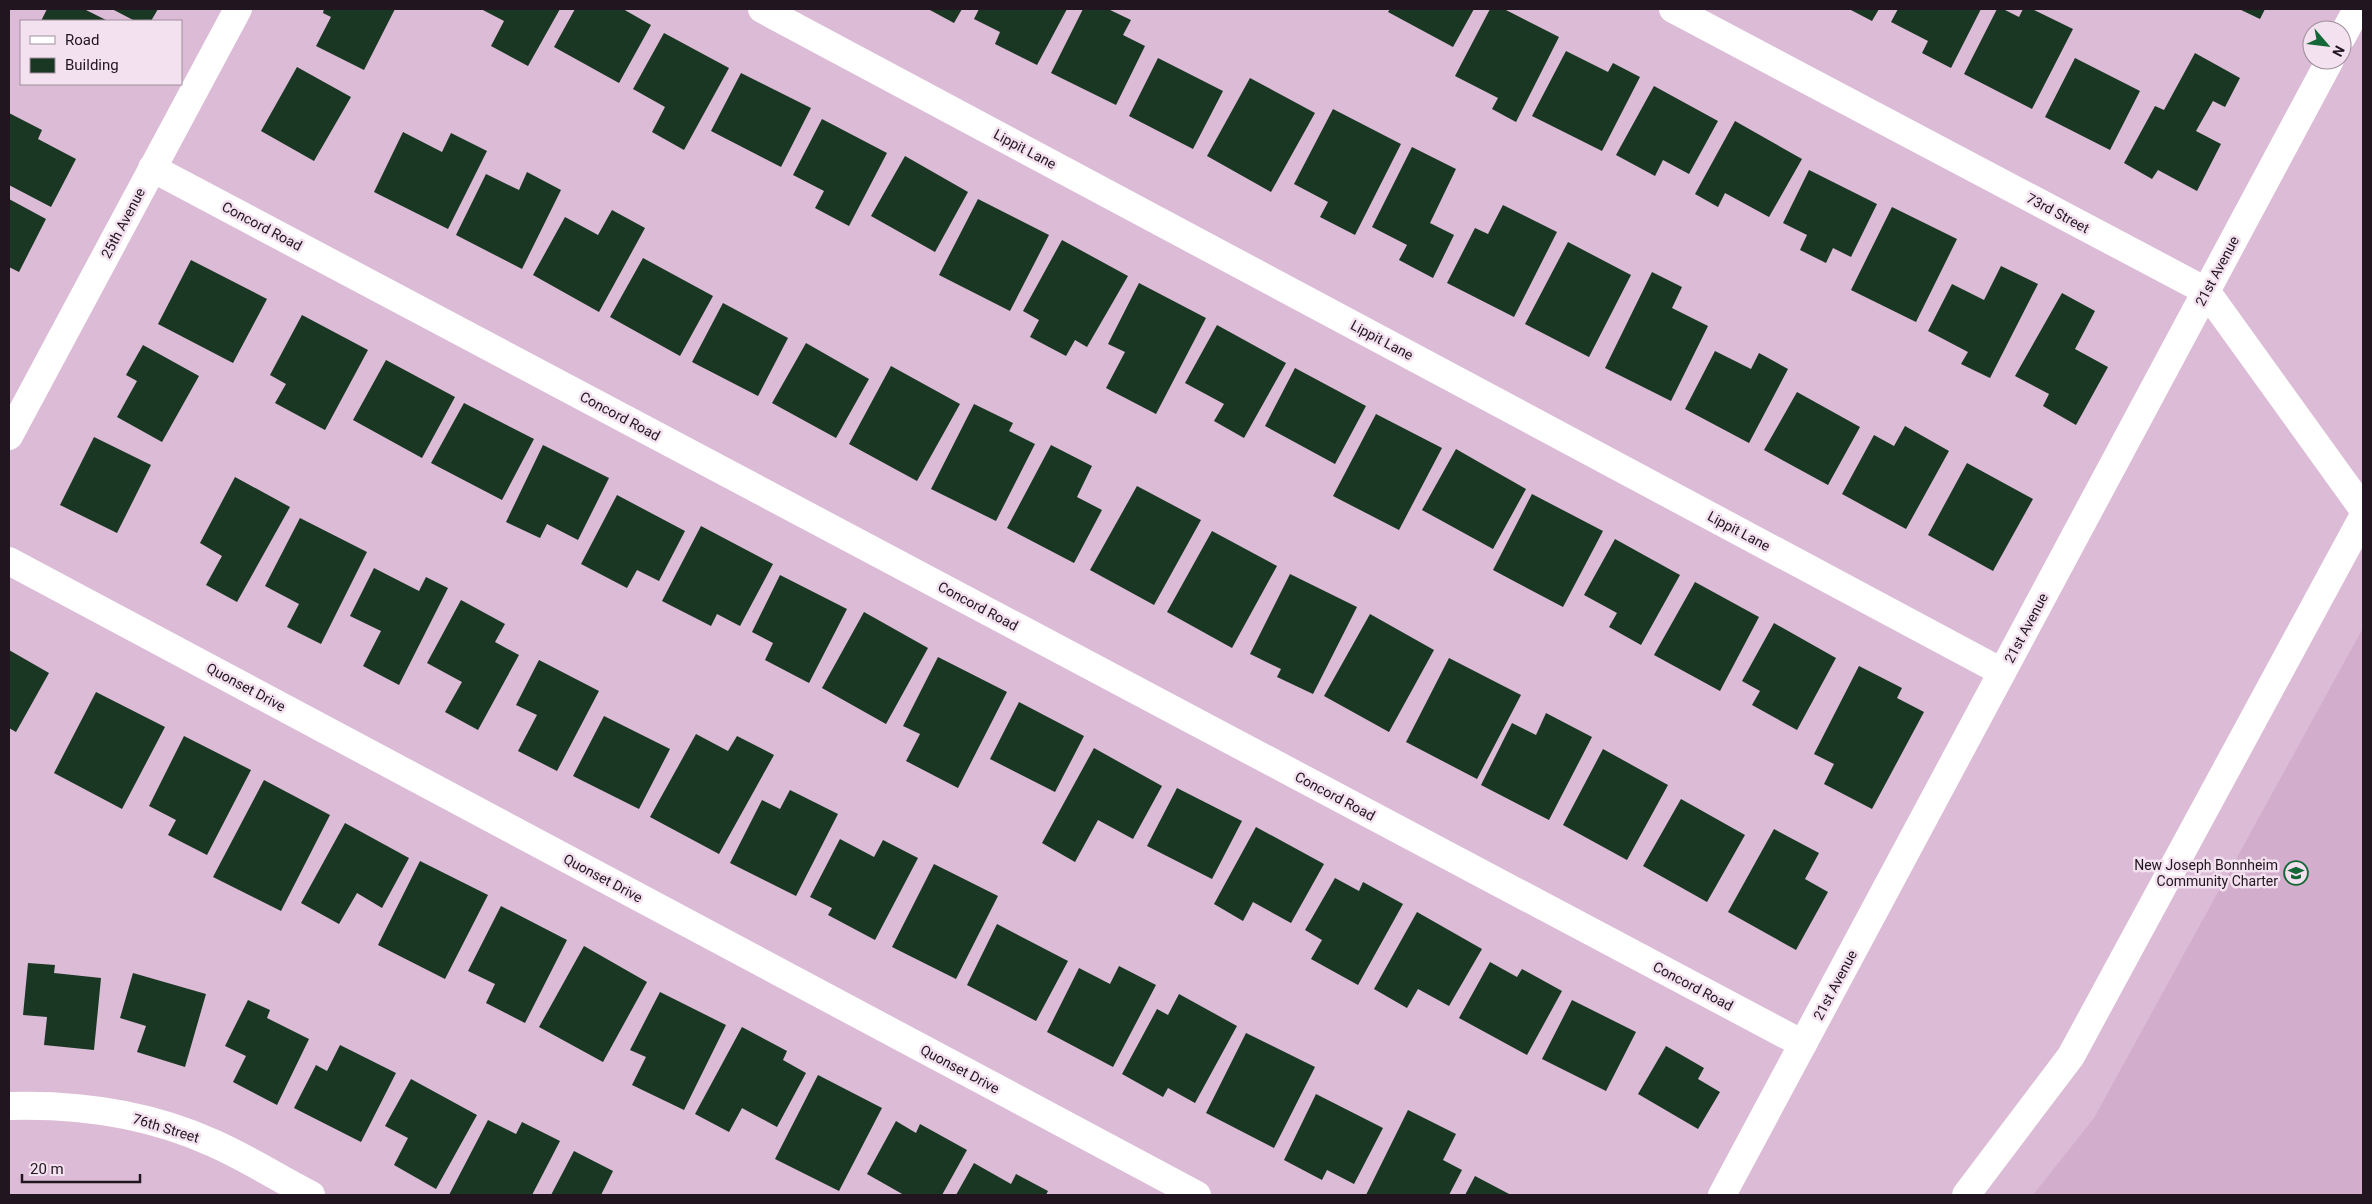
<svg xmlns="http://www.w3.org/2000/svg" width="2372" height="1204" viewBox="0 0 2372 1204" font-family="Roboto,sans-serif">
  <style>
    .built { fill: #d3adcc }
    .building { fill: #193723 }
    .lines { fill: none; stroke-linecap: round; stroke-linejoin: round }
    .street { stroke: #fff; stroke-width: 28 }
    .secondary { stroke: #fff; stroke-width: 28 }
    .labels { text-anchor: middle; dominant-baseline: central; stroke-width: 5; stroke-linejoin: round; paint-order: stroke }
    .street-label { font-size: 14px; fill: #21151f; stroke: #f3e1ef }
    .poi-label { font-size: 14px; fill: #21151f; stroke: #f3e1ef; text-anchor: end }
  </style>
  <rect width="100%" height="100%" fill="#dcbbd6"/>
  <path class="built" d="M2363 628V1195H2033L2094 1118Z"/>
  <path class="building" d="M47 9H84L108 21H41Z
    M112 9H158L151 21H135Z
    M324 9H395L364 70 316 46 331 17 323 13Z
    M481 9H560L528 66 491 46 504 21Z
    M575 9H623L651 25 619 83 554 47Z
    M928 9H962L954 23Z
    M979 9H1067L1037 65 995 44 1000 32 974 19Z
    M1083 9H1108L1131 20 1123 35 1145 46 1116 105 1051 73Z
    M1390 9H1474L1453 47 1388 12Z
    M1490 9H1504L1559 37 1516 122 1492 109 1498 98 1455 76Z
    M1849 9H1879L1872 21Z
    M1898 9H1981L1951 68 1922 53 1928 41 1891 22Z
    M1997 9H2003L2019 17 2023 9H2032L2073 29 2032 109 1964 74Z
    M2239 9H2265L2260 19Z
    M664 33 729 68 684 150 652 132 665 107 633 89Z
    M1566 51 1608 72 1613 63 1640 77 1602 151 1532 116Z
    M2195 53 2240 78 2225 107 2213 101 2196 131 2221 144 2197 191 2158 170 2152 179 2124 163 2155 106 2164 110Z
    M1158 58 1223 91 1193 149 1129 116Z
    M2075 58 2140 91 2110 150 2045 117Z
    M297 67 351 97 314 161 261 131Z
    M741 73 811 108 781 167 711 131Z
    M1250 78 1315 113 1271 192 1207 156Z
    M1654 86 1718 121 1689 174 1663 160 1655 176 1616 155Z
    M1333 109 1401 144 1355 235 1320 217 1328 202 1294 184Z
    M9 113 42 130 38 139 76 159 51 207 9 185Z
    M822 119 887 153 849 226 815 208 824 191 793 175Z
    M1735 121 1802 159 1769 217 1725 193 1718 207 1695 194Z
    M403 132 442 152 451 133 487 151 448 229 374 192Z
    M1412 147 1456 169 1430 223 1454 235 1433 278 1399 260 1407 245 1372 227Z
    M905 156 968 192 935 252 871 216Z
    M1809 170 1877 204 1851 257 1833 248 1826 263 1800 250 1807 235 1783 223Z
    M527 172 561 190 522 269 456 235 486 174 519 190Z
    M9 199 46 219 19 272 9 267Z
    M978 199 1049 235 1010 311 939 275Z
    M1503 205 1557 232 1514 317 1447 283 1475 228 1488 234Z
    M1892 207 1957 239 1916 322 1851 290Z
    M612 210 645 228 599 312 533 275 565 217 598 235Z
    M1062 240 1128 276 1087 347 1075 340 1066 356 1030 337 1039 320 1023 311Z
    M1568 242 1631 275 1589 357 1525 324Z
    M643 258 713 296 680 356 610 317Z
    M191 260 267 299 233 363 158 324Z
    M2001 266 2038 284 1990 378 1961 364 1968 352 1928 331 1952 284 1984 300Z
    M1652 272 1682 287 1672 308 1708 326 1671 401 1605 368Z
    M1139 283 1206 318 1156 414 1106 388 1125 352 1108 344Z
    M2062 293 2095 311 2075 349 2108 367 2076 425 2043 406 2049 394 2015 376Z
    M723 303 788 338 758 396 692 362Z
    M302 315 368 350 325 430 275 403 286 384 270 375Z
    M1217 325 1286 363 1244 438 1214 421 1224 404 1185 383Z
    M806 343 869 379 836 438 772 403Z
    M143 345 199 376 162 442 117 417 137 381 126 375Z
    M1715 351 1751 369 1759 353 1788 369 1749 443 1685 409Z
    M386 360 455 397 422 458 353 420Z
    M891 366 960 404 917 481 849 444Z
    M1295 368 1366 406 1335 464 1265 426Z
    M1797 392 1860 427 1828 485 1764 450Z
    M464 403 534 439 502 500 431 463Z
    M974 404 1013 423 1009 431 1035 444 996 521 931 489Z
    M1376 414 1442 448 1399 530 1333 496Z
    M1905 426 1949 451 1906 529 1842 494 1874 435 1894 446Z
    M94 437 151 465 117 533 60 505Z
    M543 445 609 478 578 540 547 524 540 538 506 522Z
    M1051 445 1092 466 1077 497 1102 510 1074 563 1007 528Z
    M1456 449 1526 489 1493 549 1422 510Z
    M1967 463 2033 499 1993 571 1928 535Z
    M235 477 290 507 237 602 206 585 222 556 200 543Z
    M1137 486 1201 520 1154 605 1090 570Z
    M1532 494 1603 531 1563 607 1493 570Z
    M617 495 685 531 659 581 637 570 627 588 581 564Z
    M300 518 367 552 321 644 287 627 299 604 265 586Z
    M701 526 773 564 740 626 717 614 711 626 662 601Z
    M1212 531 1277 566 1232 648 1167 612Z
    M1615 539 1680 575 1641 645 1609 627 1617 613 1584 595Z
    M374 568 419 591 426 577 448 588 399 685 363 666 381 631 350 616Z
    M1290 574 1357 607 1313 694 1277 677 1281 669 1250 654Z
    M780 575 847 609 809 683 765 660 773 643 752 632Z
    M1695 582 1759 617 1720 691 1654 655Z
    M461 600 505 624 495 642 519 655 478 730 445 712 462 682 427 663Z
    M864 612 928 648 886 724 822 688Z
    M1370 614 1434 650 1389 732 1324 696Z
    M1774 623 1836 658 1797 730 1752 705 1760 691 1742 681Z
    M9 650 49 673 16 732 9 728Z
    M938 657 1007 692 958 788 906 761 920 734 903 726Z
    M1449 658 1521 695 1477 779 1406 742Z
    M539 660 599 691 557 771 518 751 537 715 516 705Z
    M1859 666 1902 688 1897 698 1924 712 1872 809 1824 784 1834 764 1814 754Z
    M96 692 165 727 122 809 54 773Z
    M1019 702 1084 736 1055 792 990 759Z
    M1546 713 1592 737 1549 820 1481 785 1512 723 1536 735Z
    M604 716 670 749 639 809 573 776Z
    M696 734 728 751 737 736 774 755 719 854 650 817Z
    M184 736 251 770 207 855 168 835 176 820 149 806Z
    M1094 748 1162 786 1133 839 1098 820 1075 862 1042 843Z
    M1603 749 1668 785 1627 860 1563 825Z
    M264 780 330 815 281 911 213 877Z
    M1177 788 1242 821 1212 879 1147 846Z
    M790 790 838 814 796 896 730 863 762 800 780 809Z
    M1681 799 1745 835 1707 902 1643 866Z
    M345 823 409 858 382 908 357 893 339 924 301 903Z
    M1256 827 1324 864 1291 923 1253 902 1243 921 1214 904Z
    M1774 829 1819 853 1805 879 1828 892 1796 950 1728 912Z
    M840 839 874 857 883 840 918 858 875 940 828 915 832 908 810 897Z
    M420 861 488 895 445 979 378 945Z
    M934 864 998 896 956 979 892 947Z
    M1335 878 1359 891 1363 882 1403 904 1358 985 1311 959 1322 940 1305 930Z
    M501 906 567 940 525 1023 486 1003 495 984 468 971Z
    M1417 912 1482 949 1449 1006 1418 989 1407 1008 1374 989Z
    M997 924 1068 961 1036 1021 967 985Z
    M584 946 647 982 603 1062 539 1027Z
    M1490 962 1517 977 1522 969 1562 991 1527 1055 1459 1018Z
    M28 963 55 965 54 973 101 978 94 1050 44 1045 47 1017 23 1015Z
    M1119 966 1156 985 1113 1067 1047 1032 1079 968 1110 984Z
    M133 973 206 994 185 1067 137 1052 146 1026 120 1018Z
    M660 992 726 1025 684 1110 632 1085 646 1057 630 1050Z
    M1179 994 1237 1026 1195 1103 1168 1088 1163 1097 1122 1074 1157 1009 1168 1015Z
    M248 1000 270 1010 267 1018 309 1039 277 1105 233 1082 246 1056 225 1046Z
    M1572 1000 1636 1032 1606 1091 1542 1059Z
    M742 1027 787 1051 783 1060 806 1073 777 1127 742 1108 729 1132 695 1114Z
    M1246 1033 1315 1067 1274 1148 1206 1113Z
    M340 1045 396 1073 361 1142 294 1108 316 1065 327 1071Z
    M1666 1046 1704 1068 1698 1079 1720 1092 1698 1129 1638 1094Z
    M818 1075 882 1108 839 1191 775 1159Z
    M411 1079 477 1115 436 1189 394 1165 408 1138 385 1126Z
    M1316 1094 1383 1128 1354 1184 1327 1170 1322 1180 1284 1160Z
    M1408 1110 1456 1134 1443 1160 1462 1170 1449 1195H1366Z
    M488 1120 516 1134 522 1122 560 1141 532 1195H449Z
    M896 1121 916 1133 920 1124 967 1150 942 1195H904L867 1174Z
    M574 1151 613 1171 601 1195H551Z
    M974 1163 1011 1184 1016 1174 1048 1191 1046 1195H956Z
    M1475 1176 1511 1195H1465Z"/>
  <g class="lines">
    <path class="street" d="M762 9 2002 672
      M1673 9 2206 291 2363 509
      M152 168 1803 1044
      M9 436 238 9
      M9 561 1197 1195
      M9 1106C79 1104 149 1114 213 1143 247 1158 278 1178 311 1195"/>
    <path class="secondary" d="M2342 37 2357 9
      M1722 1195 2330 60
      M1966 1195 2071 1056 2363 517"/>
  </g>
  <defs>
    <g id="school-ring" transform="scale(1.25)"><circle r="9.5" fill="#f3e1ef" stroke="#146737" stroke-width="1.5"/><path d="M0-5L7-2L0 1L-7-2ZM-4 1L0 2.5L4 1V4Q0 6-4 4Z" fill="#146737"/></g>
  </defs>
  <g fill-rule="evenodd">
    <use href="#school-ring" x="2296" y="873"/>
  </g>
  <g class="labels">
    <g class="street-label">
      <text transform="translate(1025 149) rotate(28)">Lippit Lane</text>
      <text transform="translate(2058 213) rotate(28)">73rd Street</text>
      <text transform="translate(123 223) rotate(-62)">25th Avenue</text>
      <text transform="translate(262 226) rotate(28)">Concord Road</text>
      <text transform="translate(2217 271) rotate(-62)">21st Avenue</text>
      <text transform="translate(1382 340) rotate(28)">Lippit Lane</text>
      <text transform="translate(620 416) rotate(28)">Concord Road</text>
      <text transform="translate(1739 531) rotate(28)">Lippit Lane</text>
      <text transform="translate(978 606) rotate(28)">Concord Road</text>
      <text transform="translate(2026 628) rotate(-62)">21st Avenue</text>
      <text transform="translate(246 687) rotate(28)">Quonset Drive</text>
      <text transform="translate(1335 796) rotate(28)">Concord Road</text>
      <text transform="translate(603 878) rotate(28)">Quonset Drive</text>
      <text transform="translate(1835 985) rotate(-62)">21st Avenue</text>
      <text transform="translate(1693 986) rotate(28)">Concord Road</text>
      <text transform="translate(960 1069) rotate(28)">Quonset Drive</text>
      <text transform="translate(166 1128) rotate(17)">76th Street</text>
    </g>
    <g class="poi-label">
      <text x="2278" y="865">New Joseph Bonnheim<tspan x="2278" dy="16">Community Charter</tspan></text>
    </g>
  </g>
  <rect width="2372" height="1204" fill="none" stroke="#21151f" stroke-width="20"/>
  <rect x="20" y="20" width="162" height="65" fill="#f3e1ef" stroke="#9f8f9c"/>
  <rect x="30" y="36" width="25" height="8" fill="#ffffff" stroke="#9f8f9c"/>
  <text x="65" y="45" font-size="15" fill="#21151f">Road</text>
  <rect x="30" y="58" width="25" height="15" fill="#193723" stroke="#9f8f9c"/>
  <text x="65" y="70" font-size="15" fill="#21151f">Building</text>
  <g transform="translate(2327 45) rotate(118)"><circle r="24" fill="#f3e1ef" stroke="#9f8f9c"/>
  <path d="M0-4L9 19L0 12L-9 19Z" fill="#146737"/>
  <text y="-8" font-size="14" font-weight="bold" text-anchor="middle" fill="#21151f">N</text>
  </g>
  <path d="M22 1174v8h118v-8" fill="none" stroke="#21151f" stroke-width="2.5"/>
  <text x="30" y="1174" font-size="15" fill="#21151f" stroke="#f3e1ef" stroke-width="4" paint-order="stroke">20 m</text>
</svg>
